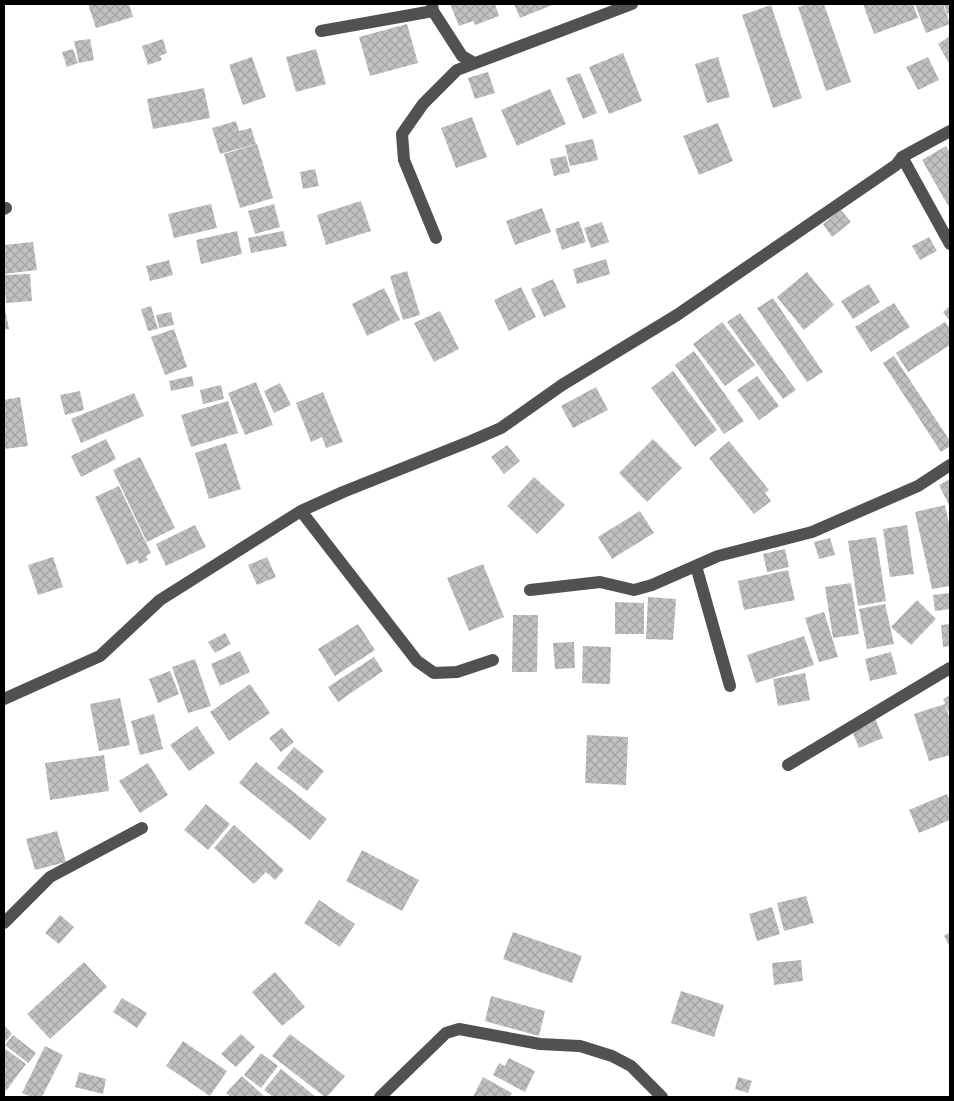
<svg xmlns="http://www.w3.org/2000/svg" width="954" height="1101" viewBox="0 0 954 1101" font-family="Roboto,sans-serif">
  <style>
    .building { fill: url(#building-cross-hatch) }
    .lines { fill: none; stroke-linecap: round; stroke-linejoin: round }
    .minor { stroke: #515151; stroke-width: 12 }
  </style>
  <defs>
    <pattern id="building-cross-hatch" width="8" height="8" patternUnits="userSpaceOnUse" patternTransform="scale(1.25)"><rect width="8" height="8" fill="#c0c0c0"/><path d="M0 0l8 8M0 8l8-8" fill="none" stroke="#a3a3a3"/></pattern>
  </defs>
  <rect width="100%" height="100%" fill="#fff"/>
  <path class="building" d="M88 4H129L133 17 96 28Z
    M450 4H495L499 16 475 25 473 21 459 26Z
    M514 4H555L520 18Z
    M809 4H824L851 82 826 91 798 7Z
    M863 4H913L918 18 874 34Z
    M915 4H943L950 24 926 33Z
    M944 4H950V13L947 14Z
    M771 5 802 98 773 108 742 15Z
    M407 24 418 63 370 76 359 37Z
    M950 36V65L938 44Z
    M90 39 94 60 79 63 74 41Z
    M163 39 167 53 160 56 162 60 148 65 142 46Z
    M73 49 78 63 67 67 62 52Z
    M316 49 326 84 296 92 286 57Z
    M623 53 642 101 609 114 589 67Z
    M252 57 266 97 243 105 229 65Z
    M718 57 730 97 707 103 695 64Z
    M928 57 939 80 918 90 906 67Z
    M488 72 495 93 475 99 468 78Z
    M580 73 597 113 583 119 566 78Z
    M204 88 210 118 153 129 147 99Z
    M550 89 566 124 517 146 501 110Z
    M472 117 487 157 456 168 441 128Z
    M236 121 239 131 251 128 256 144 220 154 212 128Z
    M718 123 733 161 699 175 683 136Z
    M593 139 598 160 570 166 565 145Z
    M257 144 273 198 240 208 224 154Z
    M946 146 950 153V209L922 160Z
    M566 156 570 172 554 176 550 159Z
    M315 169 319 186 303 189 300 172Z
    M361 201 371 231 326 245 317 215Z
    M211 204 217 228 174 238 168 214Z
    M274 204 280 227 255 234 248 211Z
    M542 208 551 232 515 245 506 221Z
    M841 210 851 222 832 237 823 224Z
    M579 221 586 242 562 250 555 229Z
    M602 222 609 242 591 248 584 228Z
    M237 231 242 254 201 264 196 240Z
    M283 231 287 246 251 253 248 238Z
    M929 237 937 251 920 260 912 246Z
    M33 242 37 270 4 274V245Z
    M606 259 610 274 577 284 573 269Z
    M169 260 173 275 150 281 146 266Z
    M407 271 420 315 403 320 390 276Z
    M807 272 834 305 804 330 777 297Z
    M30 274 32 301 6 303 4 275Z
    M553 279 566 307 544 317 531 289Z
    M869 284 880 302 853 319 841 301Z
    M521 287 536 317 509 331 494 300Z
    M384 288 400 320 367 336 352 304Z
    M773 298 823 372 807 382 757 308Z
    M894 303 910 327 871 352 855 327Z
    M4 304 9 329 4 330Z
    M151 306 158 329 148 331 141 309Z
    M950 306V321L943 312Z
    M440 311 459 349 434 362 414 323Z
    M171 312 174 325 159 328 156 315Z
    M740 313 796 390 783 399 727 322Z
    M722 322 755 365 725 386 693 344Z
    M945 322 950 329V345L908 372 896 353Z
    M174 329 187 367 165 375 151 337Z
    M694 351 744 421 724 434 675 365Z
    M894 356 950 441V446L941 452 883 363Z
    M673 371 717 430 695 447 651 388Z
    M192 376 194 386 171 391 169 381Z
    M757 376 779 406 759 420 737 390Z
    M256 382 273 425 245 435 228 393Z
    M280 383 291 405 274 413 264 391Z
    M221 385 224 399 203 404 200 390Z
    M596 387 608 410 573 428 561 406Z
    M80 391 84 410 65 415 60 395Z
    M323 392 343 442 326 448 322 437 311 442 296 403Z
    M134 393 144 416 81 443 71 419Z
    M20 397 28 446 4 449V400Z
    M228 401 238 433 191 447 181 415Z
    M106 439 116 459 81 477 71 456Z
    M653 439 682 468 647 502 619 473Z
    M729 441 769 490 765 493 771 501 754 514 709 458Z
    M226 443 241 489 209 499 195 453Z
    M507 445 520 461 504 474 491 457Z
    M140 457 175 528 147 542 113 470Z
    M534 477 565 505 537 534 507 506Z
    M950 479V507L939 485Z
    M119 486 151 553 146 556 148 560 139 564 138 560 127 565 95 497Z
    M945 505 950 528V586L932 589 915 512Z
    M640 511 654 533 612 559 598 537Z
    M195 525 206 547 166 566 156 544Z
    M907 525 914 574 890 577 883 529Z
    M876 537 886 601 858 606 848 541Z
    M830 538 835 555 819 559 814 542Z
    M785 549 789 567 767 572 763 554Z
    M53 557 63 587 38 595 28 565Z
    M267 557 276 577 257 585 248 565Z
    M483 564 504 617 469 631 447 578Z
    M788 570 795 600 744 610 738 581Z
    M851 583 859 634 833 638 825 587Z
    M950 593V609L935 611 933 595Z
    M648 597 676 599 673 640 646 639Z
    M917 600 936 619 911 645 891 627Z
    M615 602 644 603V634H615Z
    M885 604 894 644 867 649 859 609Z
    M824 612 838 657 819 662 805 618Z
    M513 615H538L537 672H512Z
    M358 624 375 650 335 676 318 649Z
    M950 624V646L943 647 941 625Z
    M225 633 231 644 215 653 208 642Z
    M804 636 814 665 756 683 747 655Z
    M574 642 575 668 555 669 553 643Z
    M583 646 611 647 610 684 582 683Z
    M240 651 250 672 220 686 211 664Z
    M891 652 897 674 870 681 865 659Z
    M374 657 383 671 338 702 328 687Z
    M195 659 211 706 188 713 172 667Z
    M170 671 179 694 158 703 149 679Z
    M805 673 810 700 778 706 773 679Z
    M250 684 270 713 229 741 210 712Z
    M950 695V715L943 699Z
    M120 698 130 745 99 751 90 704Z
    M945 704 950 720V755L929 761 914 714Z
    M154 714 163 749 140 755 131 721Z
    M875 718 883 738 859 748 851 728Z
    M197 726 215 753 189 771 170 745Z
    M282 728 294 742 281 752 269 738Z
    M587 735 628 737 626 785 585 783Z
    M294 747 324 771 307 791 277 768Z
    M104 755 109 791 50 800 45 763Z
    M256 762 327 819 310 840 239 783Z
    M148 763 168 795 140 813 119 781Z
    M947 794 950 801V820L919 833 909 810Z
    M206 804 230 824 208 850 184 830Z
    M234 825 284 870 275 880 266 872 254 884 214 848Z
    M57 831 66 862 35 870 26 839Z
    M362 850 419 880 402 911 346 881Z
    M806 896 814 923 784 931 777 903Z
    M319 900 355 924 340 947 304 923Z
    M772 907 780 934 757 941 749 914Z
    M60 915 74 927 59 944 45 933Z
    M513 932 582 956 572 983 503 959Z
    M950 932V947L944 936Z
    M801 960 803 981 774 985 772 963Z
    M84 962 107 987 50 1039 27 1014Z
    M275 972 305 1007 282 1026 252 992Z
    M681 991 724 1005 714 1037 671 1023Z
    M491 996 545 1011 539 1036 485 1021Z
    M122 998 147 1013 137 1028 113 1012Z
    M4 1025 12 1034 4 1043Z
    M241 1034 255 1047 236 1067 221 1054Z
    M290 1034 345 1076 327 1097H325L272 1056Z
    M13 1035 36 1053 28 1063 5 1045Z
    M183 1041 227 1071 210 1096 166 1066Z
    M45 1046 63 1055 42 1097H32L22 1093Z
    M4 1048 26 1064 6 1091 4 1089Z
    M261 1053 278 1066 261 1088 244 1075Z
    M509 1058 535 1071 525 1092 493 1075 499 1063 505 1066Z
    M281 1069 316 1097H273L264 1090Z
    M79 1072 106 1079 103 1094 75 1087Z
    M242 1076 265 1097H231L226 1093Z
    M483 1077 512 1093 510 1097H473Z
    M738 1077 752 1081 748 1093 735 1089Z"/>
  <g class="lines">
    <path class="minor" d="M432 4 433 11 462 56 474 63
      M321 31 433 11
      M902 157 950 244
      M4 209 6 208
      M436 238 404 160 402 134 423 104 457 70 632 4
      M301 511 417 661 434 673 457 672 493 660
      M696 566 730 686
      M530 590 600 582 634 590 652 585 718 556 812 532 918 486 950 465
      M4 699 100 656 160 600 301 511 343 492 471 441 501 428 562 385 677 315 896 165 902 157 950 131
      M788 765 950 668
      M4 923 50 877 142 828
      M380 1097 446 1033 459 1029 540 1044 580 1046 612 1056 631 1066 662 1097"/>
  </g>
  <rect width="954" height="1101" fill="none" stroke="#000000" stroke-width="10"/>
</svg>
